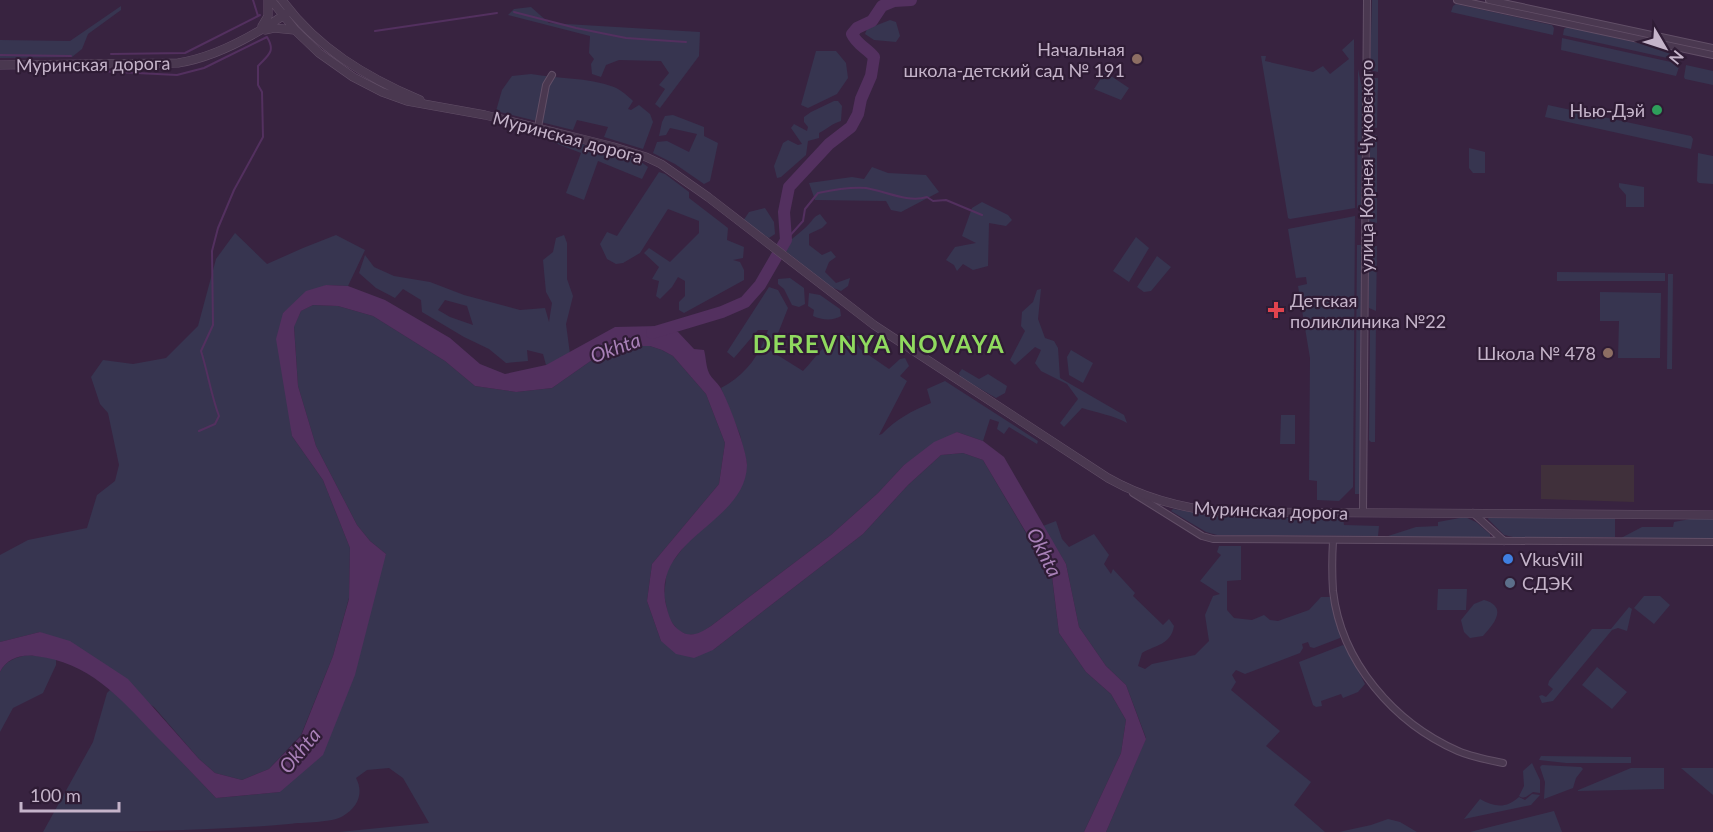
<svg xmlns="http://www.w3.org/2000/svg" width="1713" height="832" viewBox="0 0 1713 832" font-family="Lato,sans-serif">
  <style>
    .medical { fill: #40303b }
    .green { fill: #373550; fill-rule: evenodd }
    .water { fill: #53305f }
    .lines { fill: none; stroke-linecap: round; stroke-linejoin: round }
    .stream { stroke: #53305f; stroke-width: 2 }
    .river { stroke: #53305f; stroke-width: 12 }
    .minor-casing { stroke: #624f67; stroke-width: 8 }
    .tertiary-casing { stroke: #624f67; stroke-width: 9 }
    .minor { stroke: #4a3850; stroke-width: 6 }
    .tertiary { stroke: #4a3850; stroke-width: 8 }
    .education-dot { fill: #8d6e63; stroke: #2f1c35; stroke-width: 2 }
    .leisure-dot { fill: #2e9e5b; stroke: #2f1c35; stroke-width: 2 }
    .health-dot { fill: #e0444e; stroke: #2f1c35; stroke-width: 2 }
    .shop-dot { fill: #3f7fe0; stroke: #2f1c35; stroke-width: 2 }
    .service-dot { fill: #5c6f8a; stroke: #2f1c35; stroke-width: 2 }
    .labels { text-anchor: middle; dominant-baseline: central; stroke-width: 4.5; stroke-linejoin: round; paint-order: stroke }
    .poi-label { font-size: 18px; fill: #c5b4ca; stroke: #2f1c35; text-anchor: end }
    .street-label { font-size: 18px; fill: #c5b4ca; stroke: #2f1c35 }
    .water-label { font-size: 20px; font-style: italic; fill: #a981b8; stroke: #2f1c35 }
    .district-label { font-size: 24px; font-weight: bold; letter-spacing: 1.5px; fill: #90da5f; stroke: #2f1c35 }
  </style>
  <rect width="100%" height="100%" fill="#382340"/>
  <path class="medical" d="M1541 465H1634V502L1541 499Z"/>
  <path class="green" d="M1372 0H1378V72L1370 70Z
    M1456 4 1552 25 1554 28 1553 35 1451 12 1453 6Z
    M121 6V10L88 34 82 49 72 57 0 58V40L70 41Z
    M531 7 549 23 700 32 699 56 660 108 655 104 665 89 659 85 669 73 661 61 619 60 606 65 601 77 592 74 591 64 594 59 589 53 590 36 508 15 514 9Z
    M890 20 896 22 900 36 896 42 874 40 865 34 867 29Z
    M1567 27 1683 53 1681 61 1563 35 1564 29Z
    M1562 38 1680 64 1676 76 1561 50Z
    M1354 39 1355 208 1290 219 1288 218 1261 56H1266L1265 61 1313 72 1323 66 1330 74 1349 59 1342 50Z
    M816 51H836L846 63 848 78 837 94 808 108 801 105Z
    M1686 65 1713 71V85L1685 79 1684 77Z
    M1358 69 1362 88 1361 207 1359 209 1357 208Z
    M1105 72 1129 88 1121 100 1094 89Z
    M531 74C558 79 587 77 614 87 621 90 628 96 633 101L628 109 631 110 639 105 650 114 653 122 643 149 604 137 608 127 577 120 573 130 496 111 502 90 512 76Z
    M1373 78H1378L1377 128 1370 126V80Z
    M834 101H838L842 106 841 121C833 123 827 129 819 133V138L808 141 806 155 781 177 777 178 774 166 783 143 788 140 798 145 802 144 791 128 794 124 807 131 808 127 804 122V117L811 112Z
    M1548 105 1691 136 1693 139 1691 149 1545 117Z
    M673 115 704 127V136L718 143 710 181 704 184 675 164 653 153 657 142 667 141 689 152 697 134 670 128 666 135 659 136 662 122 665 116Z
    M1373 135H1377V223L1369 221 1370 137Z
    M553 136 637 159 648 167 642 179 598 161 584 200 566 193 581 153 550 141V138Z
    M1469 148 1485 152V173H1473L1469 168Z
    M1698 153 1713 156V184L1699 183 1697 181Z
    M872 167 888 173 926 175 939 192 901 212 891 210 886 201 815 200 809 183 852 177 864 179Z
    M659 172 665 174 689 192V198L728 228 727 240 744 247 743 258 733 260 740 262 744 270V280L684 313 679 310V302L685 296V281L678 277 672 287 660 299 656 296 659 281 652 279 659 267 644 253 649 248 670 262 699 233V221L668 209 640 253 623 263 616 264 607 259 600 244 607 232 617 236Z
    M1619 183 1644 187V207H1626V195L1619 187Z
    M982 202 1008 215 1012 220 1006 226 989 223 988 266 973 270 963 264 957 271 954 265 946 260 955 247 976 243 962 236 972 208Z
    M765 208 774 222 775 234 769 238 743 221 749 212Z
    M820 214 827 223 822 228 809 234V245L822 255 831 251 836 257 829 262 825 272 836 283 850 278 848 286 841 291 831 287 783 249C790 238 800 234 809 224 813 220 813 217 820 214Z
    M1355 216 1353 487 1339 501 1317 500V481L1309 480 1310 358 1298 286 1307 284 1306 277 1296 278 1288 229Z
    M235 233 267 264 303 248 336 235 365 250 348 286 326 285 283 313 292 436 323 480 350 548 349 598 333 656 301 735 269 769 242 780 215 773 199 759 154 707 40 632 0 642V555L28 540 87 528 97 495 115 481 119 465 108 413 100 404 91 377 103 360 133 364 166 358 198 326 216 259Z
    M564 235 567 243V279L573 296 566 324 570 354 546 365 543 354 527 350 528 361 506 363 489 349 464 337 422 312 421 300 403 289 395 298 376 288 359 273 365 255 374 267 394 276 430 282 464 295 520 310 545 308 549 322 552 303 546 292 543 260 553 252 556 238ZM445 300 467 306 473 325 450 317 438 310Z
    M1136 237 1149 248 1129 282 1113 271Z
    M1357 245H1361L1360 494H1355Z
    M1369 246H1377L1376 311 1369 308Z
    M1157 256 1171 267 1151 291 1144 292 1137 287Z
    M1557 272 1665 273V281H1557Z
    M1668 274H1673L1672 369H1667Z
    M790 278 804 288 805 304 799 307 792 305 784 289 778 284V279Z
    M769 287 778 290 788 308 771 351 803 371C818 356 829 333 853 336L860 349 889 369 900 359 905 358 909 366 900 376 907 381 879 435 882 434C896 419 912 411 931 403L927 389 945 381 1038 441 1037 444 1009 427 1004 434 997 429 999 422 990 419 983 441 957 432 904 465 878 493 831 535 711 626 699 634 687 635 678 630 669 619 664 595 667 569 686 544 724 510 747 464 740 435 721 388C745 376 760 355 768 330H758L734 358 727 352Z
    M1041 289 1038 319 1045 338 1054 341 1058 348 1060 378 1124 415 1127 423C1113 415 1097 413 1082 408L1064 427 1060 423 1078 399 1067 384 1041 371 1035 363 1041 350 1035 347 1015 365 1010 360 1025 331 1021 326 1022 312 1033 302 1037 290Z
    M1600 292 1661 293 1660 358H1618L1619 321H1600Z
    M809 293 820 295 840 309 841 316C833 321 822 320 813 316L814 310 808 306Z
    M313 305 338 306 373 316 445 361 475 386 516 392 552 388 592 360 623 346H650L662 350 673 356 706 394 725 443 719 484 652 564 647 601 661 641 713 650 863 534 908 485 941 455 963 453 983 460 1052 577 1059 633 1086 672 1111 694 1126 720 1121 753 1084 832H339L429 823 403 778 389 768 367 770 356 778C364 793 358 807 343 816 332 823 303 822 289 824 207 831 125 832 43 832L93 742 107 693 110 690 126 703 216 798 280 792 386 554 370 541 357 525 316 446 298 386 294 326 301 311Z
    M1372 318H1376L1375 442H1371L1369 440 1370 320Z
    M1071 350 1093 363 1083 383 1069 375 1067 357Z
    M962 369 979 379 988 374 1007 386 1005 393 996 398 960 377 959 373Z
    M1281 415H1295V444H1280Z
    M1173 509 1221 517 1343 518 1344 525 1379 526 1378 536 1217 535 1206 532 1171 511Z
    M1465 517 1476 522 1490 534V537H1385L1416 527 1438 526V522Z
    M1489 517 1615 518V537H1513L1504 535 1488 519Z
    M1690 519H1713V538H1621L1642 527H1673L1674 522Z
    M1056 521 1062 539 1069 547 1094 534 1109 555 1104 564 1111 574 1113 569 1135 593 1133 596 1163 625 1169 619 1174 626C1171 645 1155 645 1142 653L1138 666 1145 669 1152 664 1195 655 1209 641 1205 615 1213 596 1220 594 1200 581 1221 555 1217 552 1219 546H1241V580L1227 581V610L1234 618 1252 620 1264 615 1270 620 1278 621 1309 610 1321 597H1331L1341 634 1340 638 1314 648 1310 647 1308 642 1302 644 1303 648 1300 653 1245 674 1236 670 1232 675 1236 682 1231 690 1280 731 1266 746 1311 782 1294 805 1325 832H1106L1146 738 1126 685 1106 666 1079 627 1066 564 1043 526Z
    M1438 589H1467L1466 610H1437Z
    M1644 596H1660L1670 605 1654 624 1634 608Z
    M1484 600C1509 607 1493 625 1483 636L1470 638 1464 632 1461 620 1474 604Z
    M1629 607 1632 609 1627 631 1618 628 1612 630 1553 701 1542 703 1539 696 1542 695 1546 697 1553 689 1548 685 1549 681 1592 629H1611Z
    M1343 645 1346 647 1365 684 1358 692 1343 698 1341 694 1321 701 1322 706 1316 707 1313 705 1299 662Z
    M28 655 56 658V665L43 693 13 708 0 732V672C5 661 16 657 28 655Z
    M1597 667 1627 692 1612 709 1582 685Z
    M1541 756 1631 757V763H1566L1539 760Z
    M1532 763 1540 780V793L1533 792C1528 795 1525 800 1519 796L1524 786 1523 771Z
    M1542 765 1581 767 1583 769 1576 778 1573 788 1544 799 1545 782 1540 767Z
    M1631 768H1664V789L1576 791Z
    M1681 768H1713V795Z
    M1532 794 1540 795 1531 805 1464 819 1480 799C1494 807 1506 809 1519 797L1525 800Z
    M1554 811 1562 832H1470Z
    M1388 819 1400 822 1417 832H1339L1371 825Z"/>
  <path class="water" d="M326 285 348 286 385 300 450 338 480 364 505 374 546 365 615 327 659 326 678 332 694 349 704 350C706 357 706 367 709 373 711 378 717 382 720 387 728 400 747 451 747 465 746 524 651 537 666 605 669 616 671 626 682 632 692 638 702 632 711 626L831 535 878 493 904 465 934 442 957 432 983 441 1004 457 1066 564 1079 627 1106 666 1126 685 1146 739 1106 832H1084L1121 753 1126 720 1111 694 1086 672 1059 633 1052 576 983 460 963 453 941 455 908 485 863 534 713 650 694 658 676 654 661 641 647 601 652 564 719 484 725 443 706 394 673 356 662 350 650 346H623L592 360 552 388 516 392 475 386 445 361 373 316 338 306 313 305 301 311 294 327 298 386 316 446 357 525 370 541 386 554 355 675 323 755 280 792 216 798C196 777 176 756 155 735 119 697 89 662 35 656 21 654 6 659 0 672V642L40 632 70 641 128 679 199 759 215 773 242 780 269 769 301 736 333 656 349 599 350 548 323 480 292 436 276 339 283 313 306 291Z"/>
  <g class="lines">
    <path class="stream" d="M253 0 258 16
      M514 12 576 28 626 38 686 42
      M375 31 497 13
      M111 54 185 53 260 15
      M0 55 71 56
      M97 71 177 75 204 68 267 37C276 52 268 55 258 66V85L262 92 263 137 234 190 218 228 212 251 213 325 201 351C208 373 211 395 219 416L215 424 199 431
      M786 240 803 221 805 209 818 193C832 190 851 187 866 188 885 191 908 203 927 197L933 201 946 200 982 215"/>
    <path class="river" d="M652 333 722 312 745 302 760 285 786 240 784 212 789 187 829 144 851 127 858 114 861 99 871 76 874 57C867 48 857 45 852 34L857 28 872 21 882 6 894 1 911 0"/>
    <g class="minor-casing">
      <path id="minor" d="M1457 0 1713 55
        M1489 0 1713 48
        M538 127 546 85 552 75
        M1133 493 1202 536 1213 539 1713 542
        M1363 513 1367 0
        M1473 513 1504 541
        M1333 541C1332 557 1332 575 1333 591 1341 662 1394 723 1458 751 1472 757 1488 760 1503 763"/>
    </g>
    <g class="tertiary-casing">
      <path id="tertiary" d="M271 0 296 31 319 53 353 77 382 92 407 101 485 115 614 147 646 157 661 164 708 197 874 325 1108 478C1143 498 1181 508 1221 512L1713 515
        M282 0C317 48 366 77 420 100
        M262 26 268 16V0
        M265 30 274 28 294 30
        M0 65 178 63C217 57 257 34 290 11"/>
    </g>
    <use href="#minor" class="minor"/>
    <use href="#tertiary" class="tertiary"/>
  </g>
  <g class="education-dot">
    <circle cx="1137" cy="59" r="6"/>
    <circle cx="1608" cy="353" r="6"/>
  </g>
  <circle class="leisure-dot" cx="1657" cy="110" r="6"/>
  <path class="health-dot" d="M1273 301h6v6h6v6h-6v6h-6v-6h-6v-6h6z"/>
  <circle class="shop-dot" cx="1508" cy="559" r="6"/>
  <circle class="service-dot" cx="1510" cy="583" r="6"/>
  <g class="labels">
    <g class="poi-label">
      <text x="1125" y="49">Начальная<tspan x="1125" dy="21">школа-детский сад № 191</tspan></text>
      <text x="1645" y="110">Нью-Дэй</text>
      <text x="1290" y="300" text-anchor="start">Детская<tspan x="1290" dy="21">поликлиника №22</tspan></text>
      <text x="1596" y="353">Школа № 478</text>
      <text x="1520" y="559" text-anchor="start">VkusVill</text>
      <text x="1522" y="583" text-anchor="start">СДЭК</text>
    </g>
    <g class="street-label">
      <text transform="translate(93 64) rotate(-1)">Муринская дорога</text>
      <text transform="translate(568 137) rotate(15)">Муринская дорога</text>
      <text transform="translate(1366 166) rotate(-90)">улица Корнея Чуковского</text>
      <text transform="translate(1271 510) rotate(2)">Муринская дорога</text>
    </g>
    <g class="water-label">
      <text transform="translate(615 347) rotate(-20)">Okhta</text>
      <text transform="translate(1045 552) rotate(63)">Okhta</text>
      <text transform="translate(299 750) rotate(-50)">Okhta</text>
    </g>
    <g class="district-label">
      <text x="879" y="343">DEREVNYA NOVAYA</text>
    </g>
  </g>
  <g transform="translate(1665 48) rotate(129)" stroke="#2f1c35" stroke-width="4.5" paint-order="stroke">
  <path d="M0-4.5L10 22L0 15L-10 22Z" fill="#c5b4ca"/>
  <text y="-9" font-size="16" font-weight="bold" text-anchor="middle" fill="#c5b4ca">N</text>
  </g>
  <path d="M21 802v9h98v-9" fill="none" stroke="#c5b4ca" stroke-width="3"/>
  <text x="30" y="802" font-size="18" fill="#c5b4ca" stroke="#2f1c35" stroke-width="4.5" paint-order="stroke">100 m</text>
</svg>
